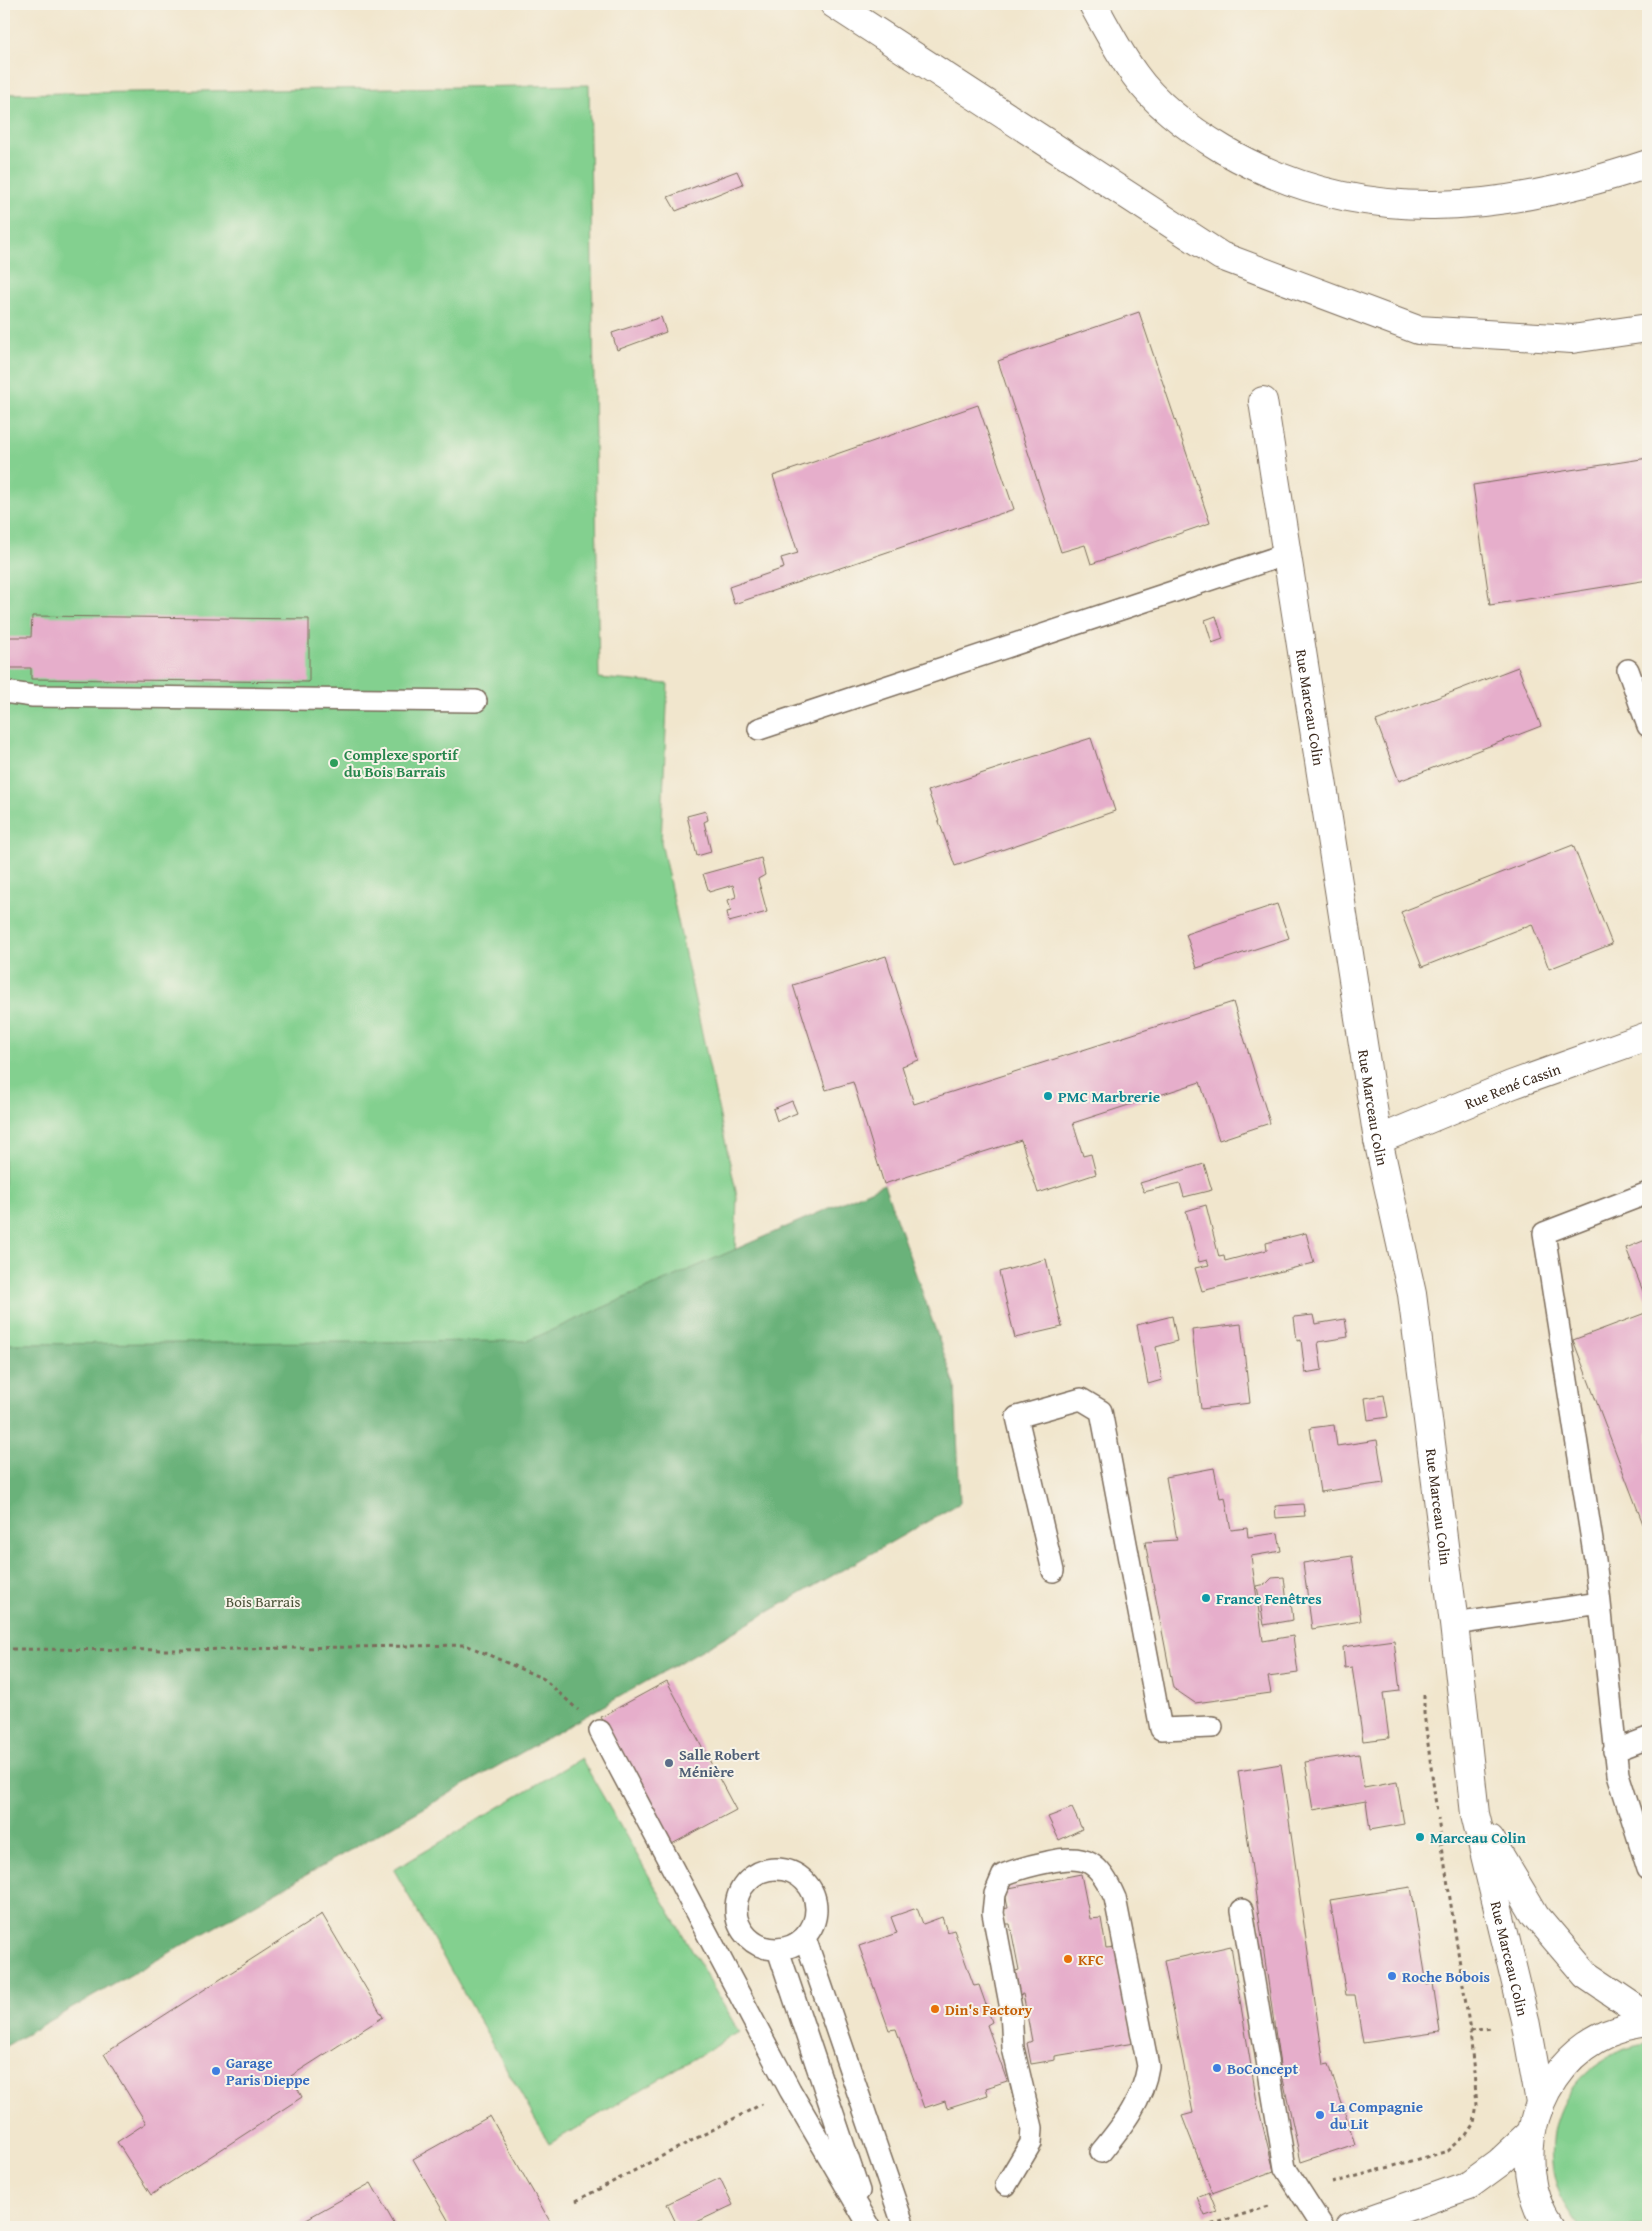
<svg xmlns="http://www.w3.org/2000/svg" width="1652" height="2231" viewBox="0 0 1652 2231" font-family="'Gentium Book Plus',serif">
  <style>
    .green { fill: #83d08f; stroke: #5f7d56 }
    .forest { fill: #6ab27a; stroke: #526e4c }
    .building { fill: #e6aecb }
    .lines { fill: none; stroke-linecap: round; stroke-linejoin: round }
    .service-casing { stroke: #7b6c5b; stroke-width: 24 }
    .minor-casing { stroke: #7b6c5b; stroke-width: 30 }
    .secondary-casing { stroke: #7b6c5b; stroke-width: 30 }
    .motorway-casing { stroke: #7b6c5b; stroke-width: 30 }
    .path { stroke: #7b6c5b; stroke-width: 3; stroke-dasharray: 4 4; stroke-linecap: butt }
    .service { stroke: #fff; stroke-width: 21 }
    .minor { stroke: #fff; stroke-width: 28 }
    .secondary { stroke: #fff; stroke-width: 28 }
    .motorway { stroke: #fff; stroke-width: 28 }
    .leisure-dot { fill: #2e9e5b; stroke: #f7f3e8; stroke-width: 2 }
    .culture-dot { fill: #0f9aa8; stroke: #f7f3e8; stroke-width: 2 }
    .service-dot { fill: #5c6f8a; stroke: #f7f3e8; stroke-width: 2 }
    .food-dot { fill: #e8710a; stroke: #f7f3e8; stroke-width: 2 }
    .shop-dot { fill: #3f7fe0; stroke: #f7f3e8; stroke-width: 2 }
    .labels { text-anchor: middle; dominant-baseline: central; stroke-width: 4; stroke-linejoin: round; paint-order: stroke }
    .street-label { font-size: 15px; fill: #3b2a1e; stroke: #f7f3e8 }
    .leisure-label { font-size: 15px; font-weight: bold; fill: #27864d; stroke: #f7f3e8; text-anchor: start }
    .culture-label { font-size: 15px; font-weight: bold; fill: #0d838f; stroke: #f7f3e8; text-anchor: start }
    .park-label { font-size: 15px; fill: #4d543a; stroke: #f7f3e8 }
    .service-label { font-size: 15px; font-weight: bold; fill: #4e5e75; stroke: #f7f3e8; text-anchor: start }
    .food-label { font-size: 15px; font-weight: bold; fill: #c56008; stroke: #f7f3e8; text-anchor: start }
    .shop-label { font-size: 15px; font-weight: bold; fill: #366cbe; stroke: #f7f3e8; text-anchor: start }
  </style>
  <rect width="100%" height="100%" fill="#f7f3e8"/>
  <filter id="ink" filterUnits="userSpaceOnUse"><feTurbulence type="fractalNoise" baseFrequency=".02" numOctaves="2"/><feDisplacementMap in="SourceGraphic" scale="10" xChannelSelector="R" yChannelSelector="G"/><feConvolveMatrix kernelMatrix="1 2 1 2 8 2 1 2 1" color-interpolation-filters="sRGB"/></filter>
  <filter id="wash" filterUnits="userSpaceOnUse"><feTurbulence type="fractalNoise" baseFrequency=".0096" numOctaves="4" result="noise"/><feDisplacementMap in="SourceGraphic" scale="20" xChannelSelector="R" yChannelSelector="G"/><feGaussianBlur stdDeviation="1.12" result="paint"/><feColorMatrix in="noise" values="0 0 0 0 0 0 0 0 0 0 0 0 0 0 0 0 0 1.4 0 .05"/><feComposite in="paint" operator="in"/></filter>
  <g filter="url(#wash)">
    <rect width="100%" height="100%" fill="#f1e6cd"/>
    <path class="green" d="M589 85 599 678 668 684 661 842 737 1196 727 1490 4 1483V94Z
      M581 1758 739 2032 549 2144 394 1870Z
      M1648 2044V2227H1580C1535 2175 1543 2095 1605 2059 1618 2051 1633 2045 1648 2044Z"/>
    <path class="forest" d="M884 1184 955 1385 960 1503 4 2047V1344L527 1341Z"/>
    <g id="blocks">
      <path class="building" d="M737 171 743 184 676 211 668 197Z
        M1139 312 1210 523 1091 564 1085 545 1061 552 998 361Z
        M661 317 666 332 617 350 612 333Z
        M978 405 1014 509 734 604 729 587 784 568 781 558 798 553 773 476Z
        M1648 458V580L1490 605 1473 485Z
        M32 616 309 619V682L31 679V668H4V637H31Z
        M1216 616 1223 639 1212 643 1205 620Z
        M1518 667 1541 726 1399 781 1376 721Z
        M1091 738 1115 811 955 866 928 791Z
        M706 811 708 820 704 822 711 852 697 856 687 816Z
        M1573 845 1612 944 1549 969 1532 924 1422 967 1401 912Z
        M761 858 765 875 758 879 767 912 729 922 727 912 731 911 728 900 736 897 733 885 709 892 703 874Z
        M1277 904 1289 938 1197 968 1186 934Z
        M886 956 919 1060 902 1066 914 1104 1233 1002 1270 1123 1219 1140 1200 1082 1073 1123 1083 1156 1091 1154 1096 1174 1038 1193 1021 1140 884 1184 853 1082 826 1090 793 985Z
        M792 1101 797 1113 777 1121 773 1109Z
        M1204 1164 1212 1190 1184 1197 1180 1183 1144 1192 1140 1183Z
        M1206 1205 1219 1257 1224 1256 1225 1261 1267 1250 1266 1243 1306 1233 1314 1263 1202 1291 1195 1268 1209 1265 1207 1260 1199 1262 1186 1211Z
        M1648 1239V1304L1626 1248Z
        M1046 1259 1062 1327 1015 1338 999 1272Z
        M1648 1312V1537L1573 1340Z
        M1313 1315 1315 1324 1345 1319 1348 1337 1318 1342 1322 1370 1305 1373 1301 1340 1297 1341 1294 1317Z
        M1172 1316 1177 1341 1156 1347 1162 1380 1148 1384 1137 1325Z
        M1241 1324 1250 1403 1201 1409 1192 1330Z
        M1384 1395 1388 1417 1368 1420 1365 1398Z
        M1334 1425 1337 1446 1377 1440 1384 1483 1320 1492 1310 1428Z
        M1214 1468 1220 1498 1225 1497 1231 1530 1247 1528 1248 1537 1278 1533 1281 1551 1251 1556 1263 1641 1293 1636 1298 1673 1268 1677 1271 1693 1195 1703 1173 1688 1145 1542 1177 1540 1166 1477Z
        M1303 1504 1305 1516 1276 1518 1275 1506Z
        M1352 1556 1361 1621 1312 1629 1303 1563Z
        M1284 1577 1287 1603 1291 1602 1293 1620 1264 1625 1257 1586 1266 1584 1272 1578Z
        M1394 1640 1400 1691 1383 1693 1389 1738 1363 1741 1352 1667 1345 1668 1343 1647Z
        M667 1681 736 1810 670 1845 601 1717Z
        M1359 1754 1364 1788 1397 1782 1404 1824 1370 1830 1366 1801 1313 1810 1305 1762Z
        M1281 1764 1324 2065 1329 2064 1355 2144 1301 2162 1280 2065 1238 1771Z
        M1072 1808 1082 1829 1059 1840 1048 1817Z
        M1081 1874 1090 1919 1101 1918 1106 1948 1117 1947 1134 2043 1055 2056V2060L1031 2064 1027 2043 1032 2041 1023 1994 1018 1995 1013 1972 1019 1970 1010 1924H1006L1003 1909 1008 1908 1004 1889Z
        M1411 1887 1427 1985 1433 1983 1440 2032 1363 2043 1355 1995H1346L1330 1900Z
        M917 1908 923 1924 942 1917 947 1932 954 1930 974 1986 979 1985 992 2022 987 2025 1007 2081 986 2088 988 2095 947 2108 945 2101 924 2108 896 2029 889 2030 859 1946 897 1933 891 1917Z
        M322 1914 383 2017 291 2076 302 2097 151 2195 117 2142 146 2123 104 2054Z
        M1231 1946 1257 2102 1274 2171 1212 2193 1182 2116 1193 2113 1164 1961Z
        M490 2116 552 2225 547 2227H452L413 2159Z
        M720 2178 733 2205 686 2227H678L667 2204Z
        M371 2183 396 2227H292Z
        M1209 2192 1217 2212 1205 2216 1197 2197Z"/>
    </g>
  </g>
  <g filter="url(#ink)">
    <use href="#blocks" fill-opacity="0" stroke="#7b6c5b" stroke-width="1"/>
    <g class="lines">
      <g class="service-casing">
        <path id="service" d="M1628 670 1648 726
          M4 692 33 696 476 701
          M759 729 1287 554
          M1053 1571 1017 1417 1081 1399 1101 1411 1161 1729 1212 1727
          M1600 1603 1595 1560 1544 1233 1648 1193
          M1454 1624 1600 1603 1618 1774 1648 1869
          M600 1731 790 2090 870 2227
          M1614 1751 1648 1738
          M736 1909a40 40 0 1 1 80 0a40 40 0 1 1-80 0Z
          M1242 1910 1285 2168 1323 2227
          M805 1938 904 2227
          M778 1950 859 2191
          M1006 2185 1031 2143 1032 2128 1013 2048 1011 2009 993 1913 995 1894 1003 1875C1018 1869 1032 1865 1048 1862 1086 1853 1099 1862 1115 1898L1148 2066C1143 2100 1123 2125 1101 2152"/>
      </g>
      <g class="minor-casing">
        <g id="minor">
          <path id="s1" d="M1263 401 1378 1140 1412 1294 1454 1624 1475 1814 1525 2020 1540 2103"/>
          <path id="s2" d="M1378 1140 1511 1085 1648 1036"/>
          <path d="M1490 1839 1535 1915 1586 1975 1648 2017"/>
        </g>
      </g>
      <g class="secondary-casing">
        <path id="secondary" d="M1350 2227 1469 2185 1499 2163 1531 2133
          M1550 2227C1506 2162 1536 2064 1608 2033 1621 2028 1634 2025 1648 2023"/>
      </g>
      <g class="motorway-casing">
        <path id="motorway" d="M834 4 1221 256 1418 330 1572 339 1648 328
          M1093 4C1106 28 1119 53 1135 75 1157 106 1192 131 1224 150 1362 230 1503 212 1648 164"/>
      </g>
      <path class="path" d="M4 1649 180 1650 466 1645 544 1679 578 1710
        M1424 1695V1713L1437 1813
        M1470 2031 1491 2028
        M1332 2183 1448 2151 1466 2135 1474 2123 1477 2105 1470 2031 1438 1819
        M576 2201 762 2104
        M1204 2227 1272 2205"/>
      <use href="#service" class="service"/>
      <use href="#minor" class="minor"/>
      <use href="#secondary" class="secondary"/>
      <use href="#motorway" class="motorway"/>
    </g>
  </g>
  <circle class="leisure-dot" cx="334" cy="763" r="5"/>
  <g class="culture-dot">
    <circle cx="1048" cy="1096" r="5"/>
    <circle cx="1206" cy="1598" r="5"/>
    <circle cx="1420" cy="1837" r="5"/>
  </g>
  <circle class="service-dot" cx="669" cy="1763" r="5"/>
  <g class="food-dot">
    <circle cx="1068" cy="1959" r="5"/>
    <circle cx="935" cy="2009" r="5"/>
  </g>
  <g class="shop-dot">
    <circle cx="1392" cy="1976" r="5"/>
    <circle cx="1217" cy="2068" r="5"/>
    <circle cx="216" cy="2071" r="5"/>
    <circle cx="1320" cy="2115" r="5"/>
  </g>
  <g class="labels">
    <g class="street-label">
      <text stroke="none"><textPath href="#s1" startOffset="310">Rue Marceau Colin</textPath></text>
      <text stroke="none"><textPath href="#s2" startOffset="145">Rue René Cassin</textPath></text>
      <text stroke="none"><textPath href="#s1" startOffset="715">Rue Marceau Colin</textPath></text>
      <text stroke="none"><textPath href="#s1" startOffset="1120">Rue Marceau Colin</textPath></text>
      <text stroke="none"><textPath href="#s1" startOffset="1578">Rue Marceau Colin</textPath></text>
    </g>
    <g class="leisure-label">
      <text x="344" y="754">Complexe sportif<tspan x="344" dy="17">du Bois Barrais</tspan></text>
    </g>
    <g class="culture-label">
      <text x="1058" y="1096">PMC Marbrerie</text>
      <text x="1216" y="1598">France Fenêtres</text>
      <text x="1430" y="1837">Marceau Colin</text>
    </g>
    <g class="park-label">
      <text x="263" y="1601">Bois Barrais</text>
    </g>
    <g class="service-label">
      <text x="679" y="1754">Salle Robert<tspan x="679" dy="17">Ménière</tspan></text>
    </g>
    <g class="food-label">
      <text x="1078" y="1959">KFC</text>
      <text x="945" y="2009">Din's Factory</text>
    </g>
    <g class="shop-label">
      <text x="1402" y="1976">Roche Bobois</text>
      <text x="226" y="2062">Garage<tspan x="226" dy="17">Paris Dieppe</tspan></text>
      <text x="1227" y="2068">BoConcept</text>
      <text x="1330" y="2106">La Compagnie<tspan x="1330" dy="17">du Lit</tspan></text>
    </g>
  </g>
  <rect width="1652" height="2231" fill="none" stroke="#f7f3e8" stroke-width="20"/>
</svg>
